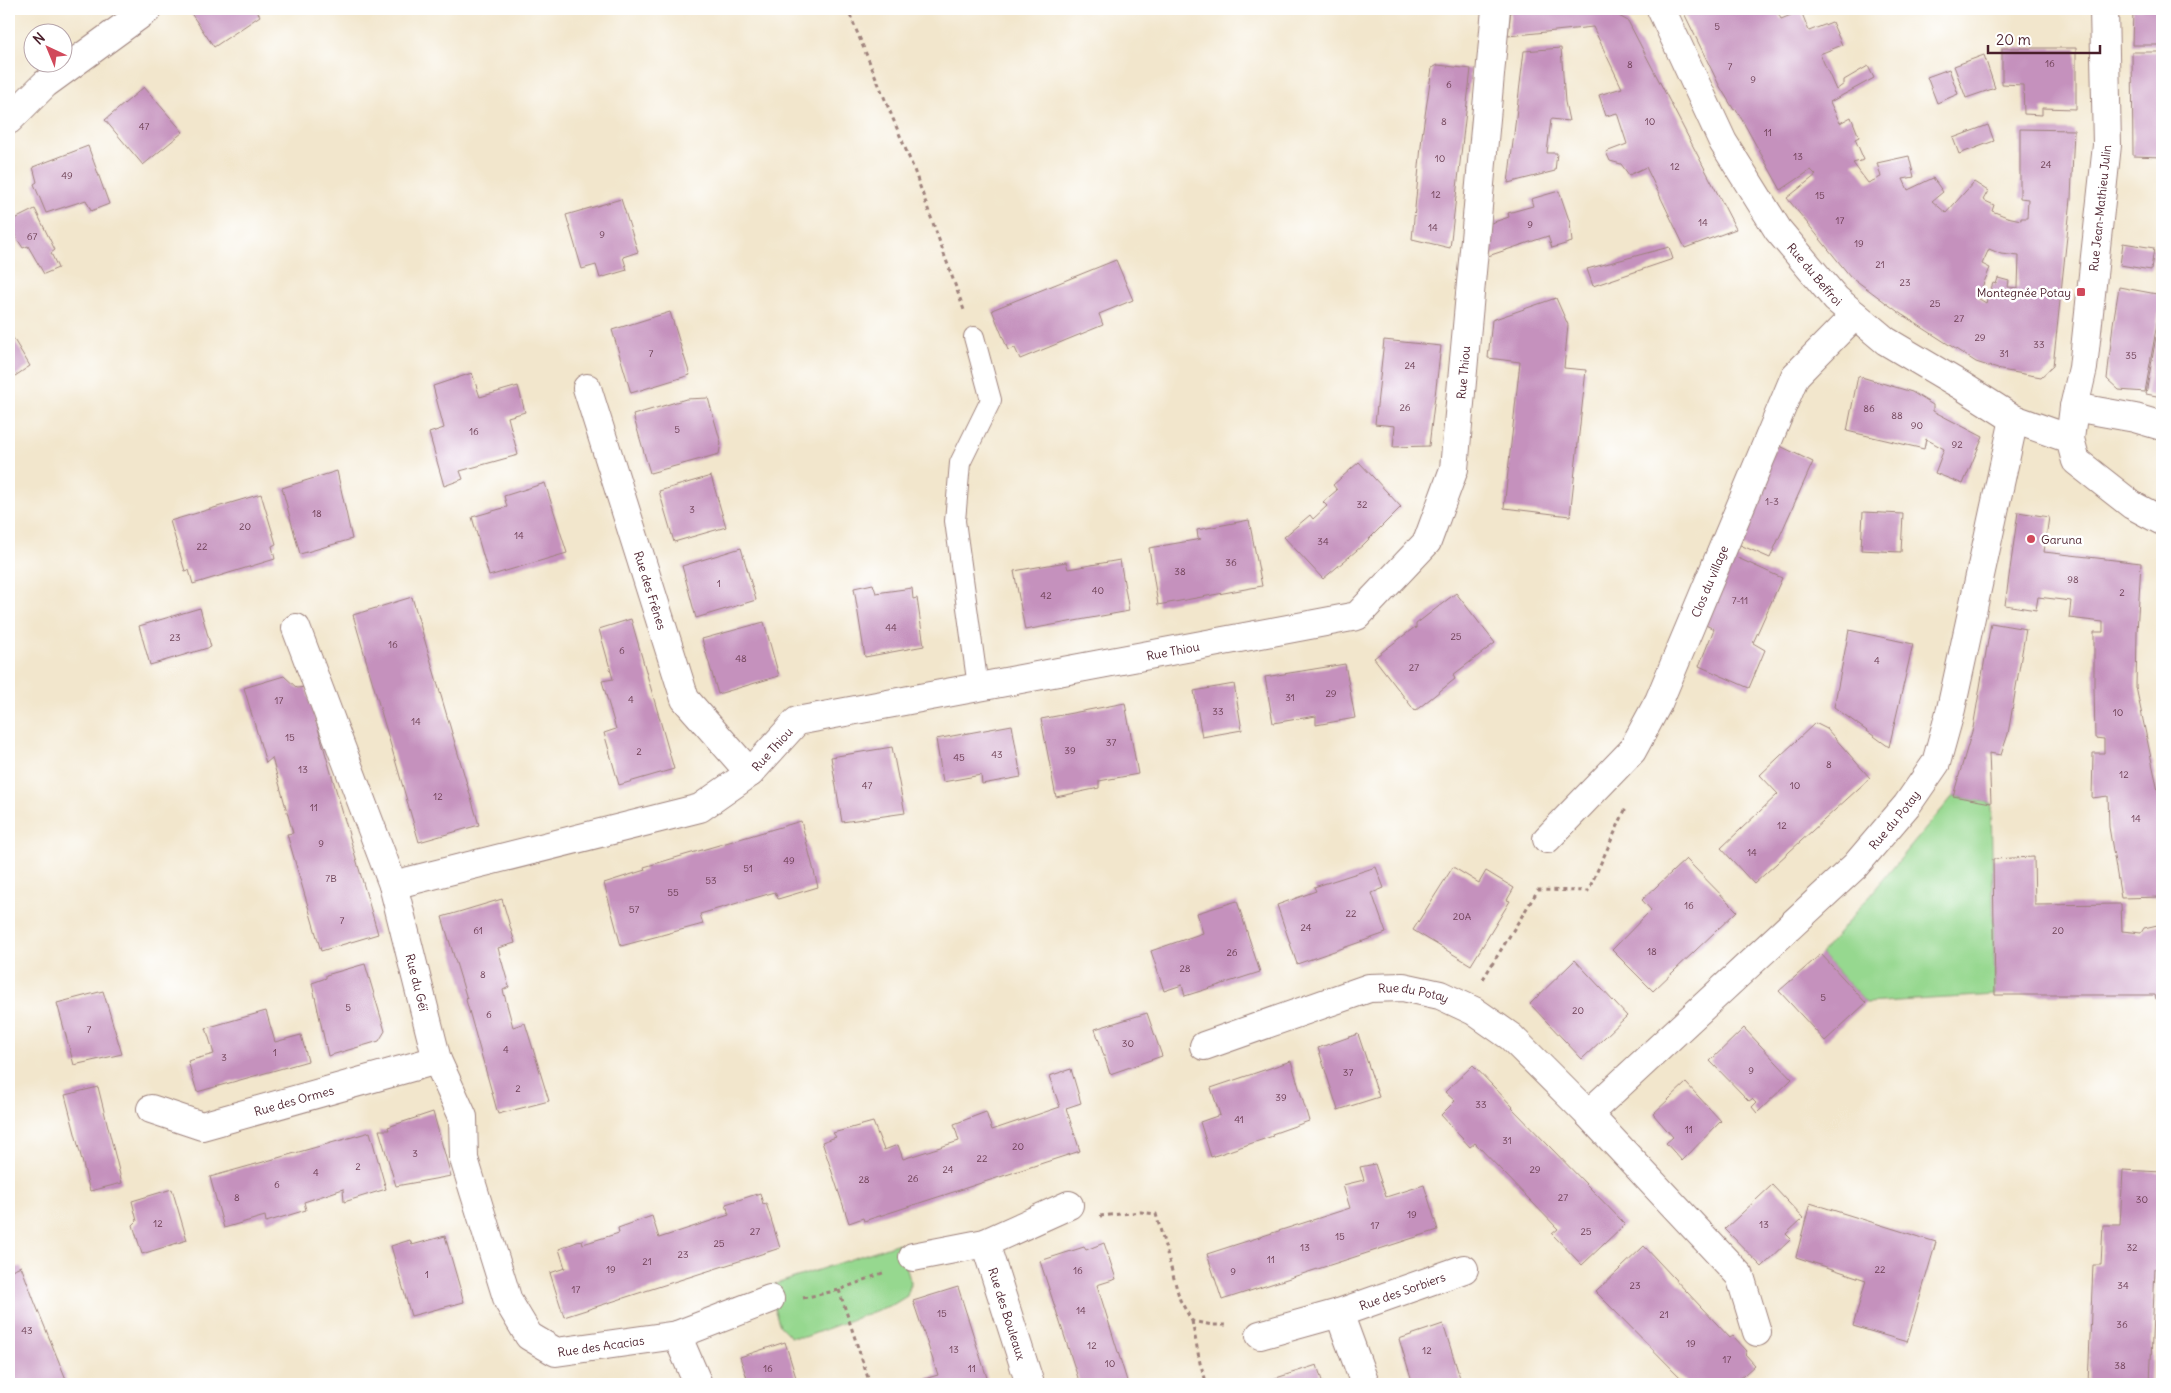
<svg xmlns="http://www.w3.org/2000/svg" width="2171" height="1393" viewBox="0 0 2171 1393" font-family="Delius,sans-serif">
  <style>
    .green { fill: #96d88f; stroke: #707c5d }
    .building { fill: #c591bd; fill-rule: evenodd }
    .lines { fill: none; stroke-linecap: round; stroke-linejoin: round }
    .lane-casing { stroke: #9e827c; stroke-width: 22 }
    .street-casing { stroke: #9e827c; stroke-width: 30 }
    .path { stroke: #9e827c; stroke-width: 3; stroke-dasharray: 4 4; stroke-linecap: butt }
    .lane { stroke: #fff; stroke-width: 20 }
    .street { stroke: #fff; stroke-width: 28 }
    .poi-dot { fill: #d1495b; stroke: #fff; stroke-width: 2 }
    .labels { text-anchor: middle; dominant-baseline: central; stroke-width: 5; stroke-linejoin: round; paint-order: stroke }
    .number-label { font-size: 10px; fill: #693c50 }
    .street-label { font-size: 12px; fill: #4a1f2b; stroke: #fff }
    .poi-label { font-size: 12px; fill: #4a1f2b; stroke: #fff; text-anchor: end }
  </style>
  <rect width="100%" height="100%" fill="#fff"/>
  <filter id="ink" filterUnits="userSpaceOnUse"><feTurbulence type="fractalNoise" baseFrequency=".02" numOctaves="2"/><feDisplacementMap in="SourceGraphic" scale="10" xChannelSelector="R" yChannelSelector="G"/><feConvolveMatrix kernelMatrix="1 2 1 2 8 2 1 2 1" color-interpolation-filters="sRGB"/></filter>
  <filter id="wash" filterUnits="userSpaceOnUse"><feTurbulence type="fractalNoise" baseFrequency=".0096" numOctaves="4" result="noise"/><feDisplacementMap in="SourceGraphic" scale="20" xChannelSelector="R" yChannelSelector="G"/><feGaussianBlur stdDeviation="1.12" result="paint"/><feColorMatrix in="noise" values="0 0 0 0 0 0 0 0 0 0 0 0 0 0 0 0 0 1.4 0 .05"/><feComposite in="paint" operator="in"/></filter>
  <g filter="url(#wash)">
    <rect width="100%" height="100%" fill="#f2e6cc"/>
    <path class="green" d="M1953 796 1991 803 1995 995 1866 1003 1821 954Z
      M899 1243 911 1283 907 1296 894 1304 805 1337H791L780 1326 767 1287Z"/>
    <g id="blocks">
      <path class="building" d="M188 9H256L260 16 214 47Z
        M1511 9H1618L1619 16 1628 21 1736 229 1685 248 1646 167 1629 175 1621 164 1610 161 1606 152 1627 144 1617 113 1606 116 1599 95 1622 88 1593 27 1508 36Z
        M1682 9H1776L1781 19 1801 11 1809 31 1832 22 1842 45 1820 54 1836 90 1844 84V80L1868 66 1874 78 1830 102 1840 123 1851 117 1859 137 1855 139 1864 160 1853 163 1868 183 1881 177 1877 163 1909 156 1914 177 1903 179 1908 190 1933 178 1943 192 1932 201 1946 213 1974 182 1988 191 1983 200 1994 205 1992 211 2007 217 2021 220V218H2027L2028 199 2020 198V129L2074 130 2071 199 2053 366 2041 377 2001 370 1976 362 1901 314 1850 276 1787 198 1816 175 1811 170 1781 190 1736 109 1734 110 1719 85ZM1989 249 2001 254 2019 256 2018 288 2008 287 2009 281 1998 278 1996 284 1993 283 1986 303 1976 297 1978 292H1980L1990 268 1982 264Z
        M2133 9H2162V45H2132Z
        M1561 48 1565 102 1569 121 1551 119 1547 153H1557L1555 171 1508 183 1524 51Z
        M2002 48H2076V109L2042 108V115L2024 114 2023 85 2002 84Z
        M2132 52H2162V157L2133 156Z
        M1984 55 1995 88 1966 98 1954 66Z
        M1438 65 1471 69 1450 248 1412 239 1422 136 1432 68Z
        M1949 69 1958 94 1937 103 1927 77Z
        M144 87 183 132 143 165 105 120Z
        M1988 125 1994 141 1959 154 1953 138Z
        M88 146 109 204 91 211 86 200 46 213 34 184 37 182 33 167Z
        M1559 191 1570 223 1572 242 1552 248 1548 236 1485 257 1488 224 1509 217 1508 213 1533 206 1531 199Z
        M621 199 638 252 623 257 627 270 600 278 596 265 582 269 566 215Z
        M35 209 55 250 51 253 58 268 44 274 28 246 23 248 9 226V216L13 220Z
        M2123 243 2154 248 2151 270 2120 265Z
        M1669 247 1673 259 1593 286 1587 269Z
        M1116 260 1133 300 1099 314 1103 325 1020 359 1015 348 1008 350 992 310Z
        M2119 287 2162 295 2145 392 2119 390 2107 379 2113 324Z
        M1556 298 1568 325 1564 368 1586 370 1570 516 1504 508 1520 362 1488 358 1492 320Z
        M670 312 690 375 631 393 612 330Z
        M2156 337 2162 338V397L2146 394Z
        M13 338 30 366 9 380V341Z
        M1384 340 1441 346 1429 446 1393 447 1395 426 1375 424Z
        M472 373 480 397 518 386 525 412 508 417 518 455 460 471 463 479 444 486 429 433 444 428 433 386Z
        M1858 376 1912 392 1933 405V411L1983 437 1963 484 1935 473 1944 449 1926 439 1924 449 1847 431Z
        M708 398 721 443 719 454 650 473 633 415 686 399Z
        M1776 444 1813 462 1770 558 1731 541Z
        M1359 462 1401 507 1363 545 1323 579 1284 537 1310 515 1313 519 1327 506 1323 502 1337 490 1333 485Z
        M337 471 352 539 300 554 282 488Z
        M711 476 726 527 674 542 659 491Z
        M545 483 567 553 489 576 472 517 507 507 504 496Z
        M261 494 276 544 272 546 275 559 193 584 189 570 185 571 170 521Z
        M1863 512 1903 514 1901 552 1861 550Z
        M2018 512 2049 517 2044 552 2141 563 2137 632 2136 687 2162 810V897L2121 898 2109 827 2108 796 2092 798 2093 753H2104V739L2095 738 2094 687V632H2103V622L2069 618 2071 601 2038 597 2036 610 2005 605Z
        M1249 520 1262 586 1158 605 1149 548 1201 539 1198 538 1197 530Z
        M741 548 756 600 696 618 682 566Z
        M1729 554 1782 578 1753 643 1765 650 1749 688 1699 666 1714 629 1699 622Z
        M1120 560 1129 611 1025 630 1014 571 1066 562 1068 569Z
        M873 584 876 593 912 588 913 599 917 598 924 646 865 657 854 588Z
        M1456 593 1495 643 1453 675 1455 679 1415 711 1374 658 1415 627 1416 629V624Z
        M412 597 479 825 419 842 353 615Z
        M200 608 211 647 150 665 139 626Z
        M631 619 674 769 619 785 604 733 616 729 602 681 613 679 599 629Z
        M764 622 779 676 718 694 702 639Z
        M1991 623 2026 629 2008 734 2001 755 1989 753 1991 803 1953 796 1973 728Z
        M1849 630 1913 644 1889 747 1834 707Z
        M1345 664 1355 718 1316 725V716L1273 723 1265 677Z
        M284 676 297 688 306 687 378 934 321 951 287 834 293 833 272 758 266 763 244 688Z
        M1234 684 1242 730 1202 737 1194 691Z
        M1125 703 1138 774 1099 781V788L1056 797 1041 719Z
        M1815 723 1827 729 1870 778 1754 884 1721 848 1778 794 1760 775Z
        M1012 725 1021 777 982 784 981 775 943 782 936 739Z
        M892 747 905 813 842 822 831 757Z
        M801 821 818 887 778 899 775 892 700 914 703 924 621 946 604 883 645 870 644 867Z
        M2034 857 2035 905 2121 904 2122 931 2141 933 2144 928 2162 924V998L2156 999 2155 995H1995L1993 859Z
        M1686 859 1737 911 1653 991 1612 950 1651 910 1642 900Z
        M1376 867 1384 888 1372 893 1386 933 1297 964 1277 905 1316 891 1314 887Z
        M1453 867 1479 883 1486 871 1514 888 1507 900 1510 901 1471 965 1413 930Z
        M502 899 515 943 498 948 509 987 503 990 513 1027 525 1023 549 1101 498 1114 466 1000 467 999 442 917Z
        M1237 901 1260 972 1185 996 1182 985 1164 991 1151 951 1203 933 1197 913Z
        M1821 954 1866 1003 1825 1041 1779 991Z
        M1575 960 1627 1016 1582 1059 1530 1004Z
        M365 964 385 1031 379 1041 328 1056 312 983 326 978V975Z
        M103 991 122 1054 74 1065 57 1003Z
        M266 1011 275 1042 301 1035 308 1061 197 1092 188 1061 214 1054 206 1028Z
        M1147 1013 1162 1056 1110 1074 1095 1029Z
        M1744 1028 1792 1079 1757 1113 1752 1107 1756 1103 1752 1099 1749 1101 1710 1061Z
        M1358 1034 1379 1097 1338 1110 1318 1048Z
        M1291 1061 1309 1121 1272 1134 1273 1136 1211 1157 1200 1122 1220 1115 1211 1088Z
        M1473 1065 1513 1107 1512 1108 1625 1224 1582 1265 1552 1234 1558 1229 1475 1143 1470 1147 1441 1115 1455 1101 1445 1092Z
        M1071 1069 1081 1103 1066 1108 1080 1151 864 1221 863 1218 849 1223 822 1142 836 1137 833 1133 873 1122 884 1150 898 1145 903 1159 959 1141 954 1124 986 1112 992 1130 1060 1107 1049 1076Z
        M1686 1083 1721 1121 1682 1161 1666 1143 1673 1137 1653 1114Z
        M98 1087 122 1183 90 1191 65 1095Z
        M433 1112 451 1176 396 1186 379 1130H389L388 1127Z
        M370 1132 386 1189 344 1202 343 1189 304 1202 306 1210 266 1222 265 1216 224 1228 210 1177Z
        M1375 1164 1386 1197 1424 1185 1438 1230 1222 1300 1207 1254 1350 1208 1343 1185 1364 1180 1360 1167Z
        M2123 1170 2162 1172V1268H2155L2150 1384H2088L2093 1265H2101L2103 1225H2120Z
        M1772 1185 1803 1218 1786 1234 1791 1239 1762 1267 1725 1229Z
        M172 1189 187 1240 142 1254 133 1225 137 1221 132 1201Z
        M760 1193 763 1204 766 1203 780 1248 564 1317 550 1273 565 1268 559 1249 582 1240 583 1244 619 1233 618 1228 652 1216 659 1238 729 1215 726 1204Z
        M1810 1203 1936 1242 1907 1342 1853 1326 1866 1280 1796 1257Z
        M445 1236 464 1302 411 1316 391 1246 410 1240 412 1245Z
        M1104 1243 1116 1279 1097 1285 1128 1384H1080L1040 1261 1084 1247 1086 1250Z
        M1644 1246 1730 1338 1733 1336 1747 1351 1745 1354 1755 1365 1734 1384H1687L1596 1292Z
        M21 1266 35 1303 68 1384H9V1271Z
        M958 1287 989 1384H922L921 1380 938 1375 913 1301Z
        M1443 1324 1462 1384H1413L1399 1339Z
        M785 1342 798 1384H749L740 1357Z
        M1317 1365 1323 1384H1274L1273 1379Z"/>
    </g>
  </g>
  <g filter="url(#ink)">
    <use href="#blocks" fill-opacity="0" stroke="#9e827c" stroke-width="1"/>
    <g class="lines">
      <g class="lane-casing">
        <path id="lane" d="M974 337 991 400 960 463 955 521 978 687"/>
      </g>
      <g class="street-casing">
        <g id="street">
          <path id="s1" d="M1661 9 1723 142 1778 230 1836 299 1886 341 1962 386 2014 419 2070 439"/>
          <path d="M2104 9 2107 145 2083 368 2074 407 2070 439 2076 461 2132 505 2162 521"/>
          <path d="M9 120 45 84 148 9"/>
          <path id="s2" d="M587 388 685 699 750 773"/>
          <path d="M2074 407 2135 418 2162 426"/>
          <path id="s3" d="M296 628 393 885 437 1060 463 1117 464 1159 508 1301 529 1336 556 1352 677 1335 770 1299"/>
          <path id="s4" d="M1547 839 1632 751 1659 701 1795 376 1855 315"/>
          <path id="s5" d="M393 885 700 808 750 773 797 721 1357 616 1427 542 1454 469 1496 9"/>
          <path id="s6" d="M1204 1046 1369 988 1403 987 1440 995 1474 1011 1511 1037 1588 1114 1740 1276 1757 1332"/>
          <path id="s7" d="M151 1109 202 1126 437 1060"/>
          <path id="s8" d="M1588 1114 1855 866 1907 805 1936 763 1951 709 2014 419"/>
          <path id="s9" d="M985 1243 1030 1384"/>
          <path d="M913 1257 985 1243 1069 1205"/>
          <path d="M1339 1313 1365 1384"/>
          <path d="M677 1335 698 1384"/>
          <path id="s10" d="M1260 1335 1339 1313 1464 1269"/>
        </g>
      </g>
      <path class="path" d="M850 15 913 167 964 310
        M1483 979 1538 890 1588 891 1626 808
        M1100 1216 1141 1212 1156 1214 1180 1300 1192 1321 1213 1325H1228
        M839 1290 870 1384
        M803 1298 839 1290 885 1272
        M1192 1321 1200 1363 1207 1384"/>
      <use href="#lane" class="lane"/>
      <use href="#street" class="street"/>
    </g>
  </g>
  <g class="poi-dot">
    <rect x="2076" y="287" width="10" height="10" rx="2.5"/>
    <circle cx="2031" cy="539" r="5"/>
  </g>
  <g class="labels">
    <g class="number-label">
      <text x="1717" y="26">5</text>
      <text x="2050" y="63">16</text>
      <text x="1630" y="64">8</text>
      <text x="1730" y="66">7</text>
      <text x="1753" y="79">9</text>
      <text x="1449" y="84">6</text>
      <text x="1444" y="121">8</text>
      <text x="1650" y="121">10</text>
      <text x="144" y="126">47</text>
      <text x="1768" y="132">11</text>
      <text x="1798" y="156">13</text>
      <text x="1440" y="158">10</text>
      <text x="2046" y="164">24</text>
      <text x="1675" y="166">12</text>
      <text x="67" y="175">49</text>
      <text x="1436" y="194">12</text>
      <text x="1820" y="195">15</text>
      <text x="1840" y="220">17</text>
      <text x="1703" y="222">14</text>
      <text x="1530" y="224">9</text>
      <text x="1433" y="227">14</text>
      <text x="602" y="234">9</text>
      <text x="32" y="236">67</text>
      <text x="1859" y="243">19</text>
      <text x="1880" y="264">21</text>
      <text x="1905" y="282">23</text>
      <text x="1935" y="303">25</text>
      <text x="1959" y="318">27</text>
      <text x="1980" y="337">29</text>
      <text x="2039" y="344">33</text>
      <text x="651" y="353">7</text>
      <text x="2004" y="353">31</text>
      <text x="2131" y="355">35</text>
      <text x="1410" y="365">24</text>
      <text x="1405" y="407">26</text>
      <text x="1869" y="408">86</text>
      <text x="1897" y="415">88</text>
      <text x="1917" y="425">90</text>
      <text x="677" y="429">5</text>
      <text x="474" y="431">16</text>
      <text x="1957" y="444">92</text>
      <text x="1772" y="501">1-3</text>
      <text x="1362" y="504">32</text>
      <text x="692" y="509">3</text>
      <text x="317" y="513">18</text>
      <text x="245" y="526">20</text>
      <text x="519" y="535">14</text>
      <text x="1323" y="541">34</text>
      <text x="202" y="546">22</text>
      <text x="1231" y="562">36</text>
      <text x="1180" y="571">38</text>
      <text x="2073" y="579">98</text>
      <text x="719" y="583">1</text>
      <text x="1098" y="590">40</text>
      <text x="2122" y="592">2</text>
      <text x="1046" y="595">42</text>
      <text x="1740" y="600">7-11</text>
      <text x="891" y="627">44</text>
      <text x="1456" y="636">25</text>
      <text x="175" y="637">23</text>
      <text x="393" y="644">16</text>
      <text x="622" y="650">6</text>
      <text x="741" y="658">48</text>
      <text x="1877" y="660">4</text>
      <text x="1414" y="667">27</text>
      <text x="1331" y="693">29</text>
      <text x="1290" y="697">31</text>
      <text x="631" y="699">4</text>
      <text x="279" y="700">17</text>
      <text x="1218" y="711">33</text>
      <text x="2118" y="712">10</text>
      <text x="416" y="721">14</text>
      <text x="290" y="737">15</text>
      <text x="1111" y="742">37</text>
      <text x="1070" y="750">39</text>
      <text x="639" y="751">2</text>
      <text x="997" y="754">43</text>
      <text x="959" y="757">45</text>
      <text x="1829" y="764">8</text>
      <text x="303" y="769">13</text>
      <text x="2124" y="774">12</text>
      <text x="867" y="785">47</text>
      <text x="1795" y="785">10</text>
      <text x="438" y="796">12</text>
      <text x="314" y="807">11</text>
      <text x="2136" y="818">14</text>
      <text x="1782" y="825">12</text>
      <text x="321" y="843">9</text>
      <text x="1752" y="852">14</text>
      <text x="789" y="860">49</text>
      <text x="748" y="868">51</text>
      <text x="331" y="878">7B</text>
      <text x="711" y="880">53</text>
      <text x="673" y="892">55</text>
      <text x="1689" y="905">16</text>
      <text x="634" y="909">57</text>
      <text x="1351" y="913">22</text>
      <text x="1462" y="916">20A</text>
      <text x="342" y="920">7</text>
      <text x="1306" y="927">24</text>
      <text x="478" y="930">61</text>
      <text x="2058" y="930">20</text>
      <text x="1652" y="951">18</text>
      <text x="1232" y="952">26</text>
      <text x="1185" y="968">28</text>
      <text x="483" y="974">8</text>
      <text x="1823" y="997">5</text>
      <text x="348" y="1007">5</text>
      <text x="1578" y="1010">20</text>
      <text x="489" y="1014">6</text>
      <text x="89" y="1029">7</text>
      <text x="1128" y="1043">30</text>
      <text x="506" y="1049">4</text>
      <text x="275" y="1052">1</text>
      <text x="224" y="1057">3</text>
      <text x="1751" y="1070">9</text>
      <text x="1348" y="1072">37</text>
      <text x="518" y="1088">2</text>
      <text x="1281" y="1097">39</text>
      <text x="1481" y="1104">33</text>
      <text x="1239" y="1119">41</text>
      <text x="1689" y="1129">11</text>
      <text x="1507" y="1140">31</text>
      <text x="1018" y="1146">20</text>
      <text x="415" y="1153">3</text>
      <text x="982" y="1158">22</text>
      <text x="358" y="1166">2</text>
      <text x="948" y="1169">24</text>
      <text x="1535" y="1169">29</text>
      <text x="316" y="1172">4</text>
      <text x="913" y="1178">26</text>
      <text x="864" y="1179">28</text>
      <text x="277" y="1184">6</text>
      <text x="237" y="1197">8</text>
      <text x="1563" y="1197">27</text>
      <text x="2142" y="1199">30</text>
      <text x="1412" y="1214">19</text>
      <text x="158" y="1223">12</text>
      <text x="1764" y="1224">13</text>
      <text x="1375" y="1225">17</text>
      <text x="755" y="1231">27</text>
      <text x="1586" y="1231">25</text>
      <text x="1340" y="1236">15</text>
      <text x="719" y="1243">25</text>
      <text x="1305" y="1247">13</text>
      <text x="2132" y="1247">32</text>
      <text x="683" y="1254">23</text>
      <text x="1271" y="1259">11</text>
      <text x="647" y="1261">21</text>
      <text x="611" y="1269">19</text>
      <text x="1880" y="1269">22</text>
      <text x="1078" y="1270">16</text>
      <text x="1233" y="1271">9</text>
      <text x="427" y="1274">1</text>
      <text x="1635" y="1285">23</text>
      <text x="2123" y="1285">34</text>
      <text x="576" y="1289">17</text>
      <text x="1081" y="1310">14</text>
      <text x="942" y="1313">15</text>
      <text x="1664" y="1314">21</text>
      <text x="2122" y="1324">36</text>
      <text x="27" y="1330">43</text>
      <text x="1691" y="1343">19</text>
      <text x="1092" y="1345">12</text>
      <text x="954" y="1349">13</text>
      <text x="1427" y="1350">12</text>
      <text x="1727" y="1359">17</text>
      <text x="1110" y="1363">10</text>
      <text x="2120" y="1365">38</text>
      <text x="768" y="1368">16</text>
      <text x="972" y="1368">11</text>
    </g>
    <g class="street-label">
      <text transform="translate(2100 208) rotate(-84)">Rue Jean-Mathieu Julin</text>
      <text stroke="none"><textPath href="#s1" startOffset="308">Rue du Beffroi</textPath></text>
      <text stroke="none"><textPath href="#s5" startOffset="1294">Rue Thiou</textPath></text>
      <text stroke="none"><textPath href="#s4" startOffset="309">Clos du village</textPath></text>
      <text stroke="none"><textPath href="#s2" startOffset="212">Rue des Frênes</textPath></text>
      <text stroke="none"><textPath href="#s5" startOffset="830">Rue Thiou</textPath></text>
      <text stroke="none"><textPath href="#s5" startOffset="410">Rue Thiou</textPath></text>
      <text stroke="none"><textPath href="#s8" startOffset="425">Rue du Potay</textPath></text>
      <text stroke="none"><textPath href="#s3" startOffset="375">Rue du Géï</textPath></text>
      <text stroke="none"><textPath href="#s6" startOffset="220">Rue du Potay</textPath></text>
      <text stroke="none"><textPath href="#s7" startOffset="149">Rue des Ormes</textPath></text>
      <text stroke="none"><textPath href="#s10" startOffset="149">Rue des Sorbiers</textPath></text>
      <text stroke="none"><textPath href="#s9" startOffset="74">Rue des Bouleaux</textPath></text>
      <text stroke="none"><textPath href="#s3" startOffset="826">Rue des Acacias</textPath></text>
    </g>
    <g class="poi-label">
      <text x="2071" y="292">Montegnée Potay</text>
      <text x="2041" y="539" text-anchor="start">Garuna</text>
    </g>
  </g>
  <rect width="2171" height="1393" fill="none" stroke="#fff" stroke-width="30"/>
  <g transform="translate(48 48) rotate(316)"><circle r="24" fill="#ffffff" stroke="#b7a5aa"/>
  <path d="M0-4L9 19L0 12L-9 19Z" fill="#d1495b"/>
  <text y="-8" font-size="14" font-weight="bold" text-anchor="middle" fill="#4a1f2b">N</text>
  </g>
  <path d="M1988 45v8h112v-8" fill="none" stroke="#4a1f2b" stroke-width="2.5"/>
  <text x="1996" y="45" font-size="15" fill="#4a1f2b" stroke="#ffffff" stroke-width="4" paint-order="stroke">20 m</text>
</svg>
